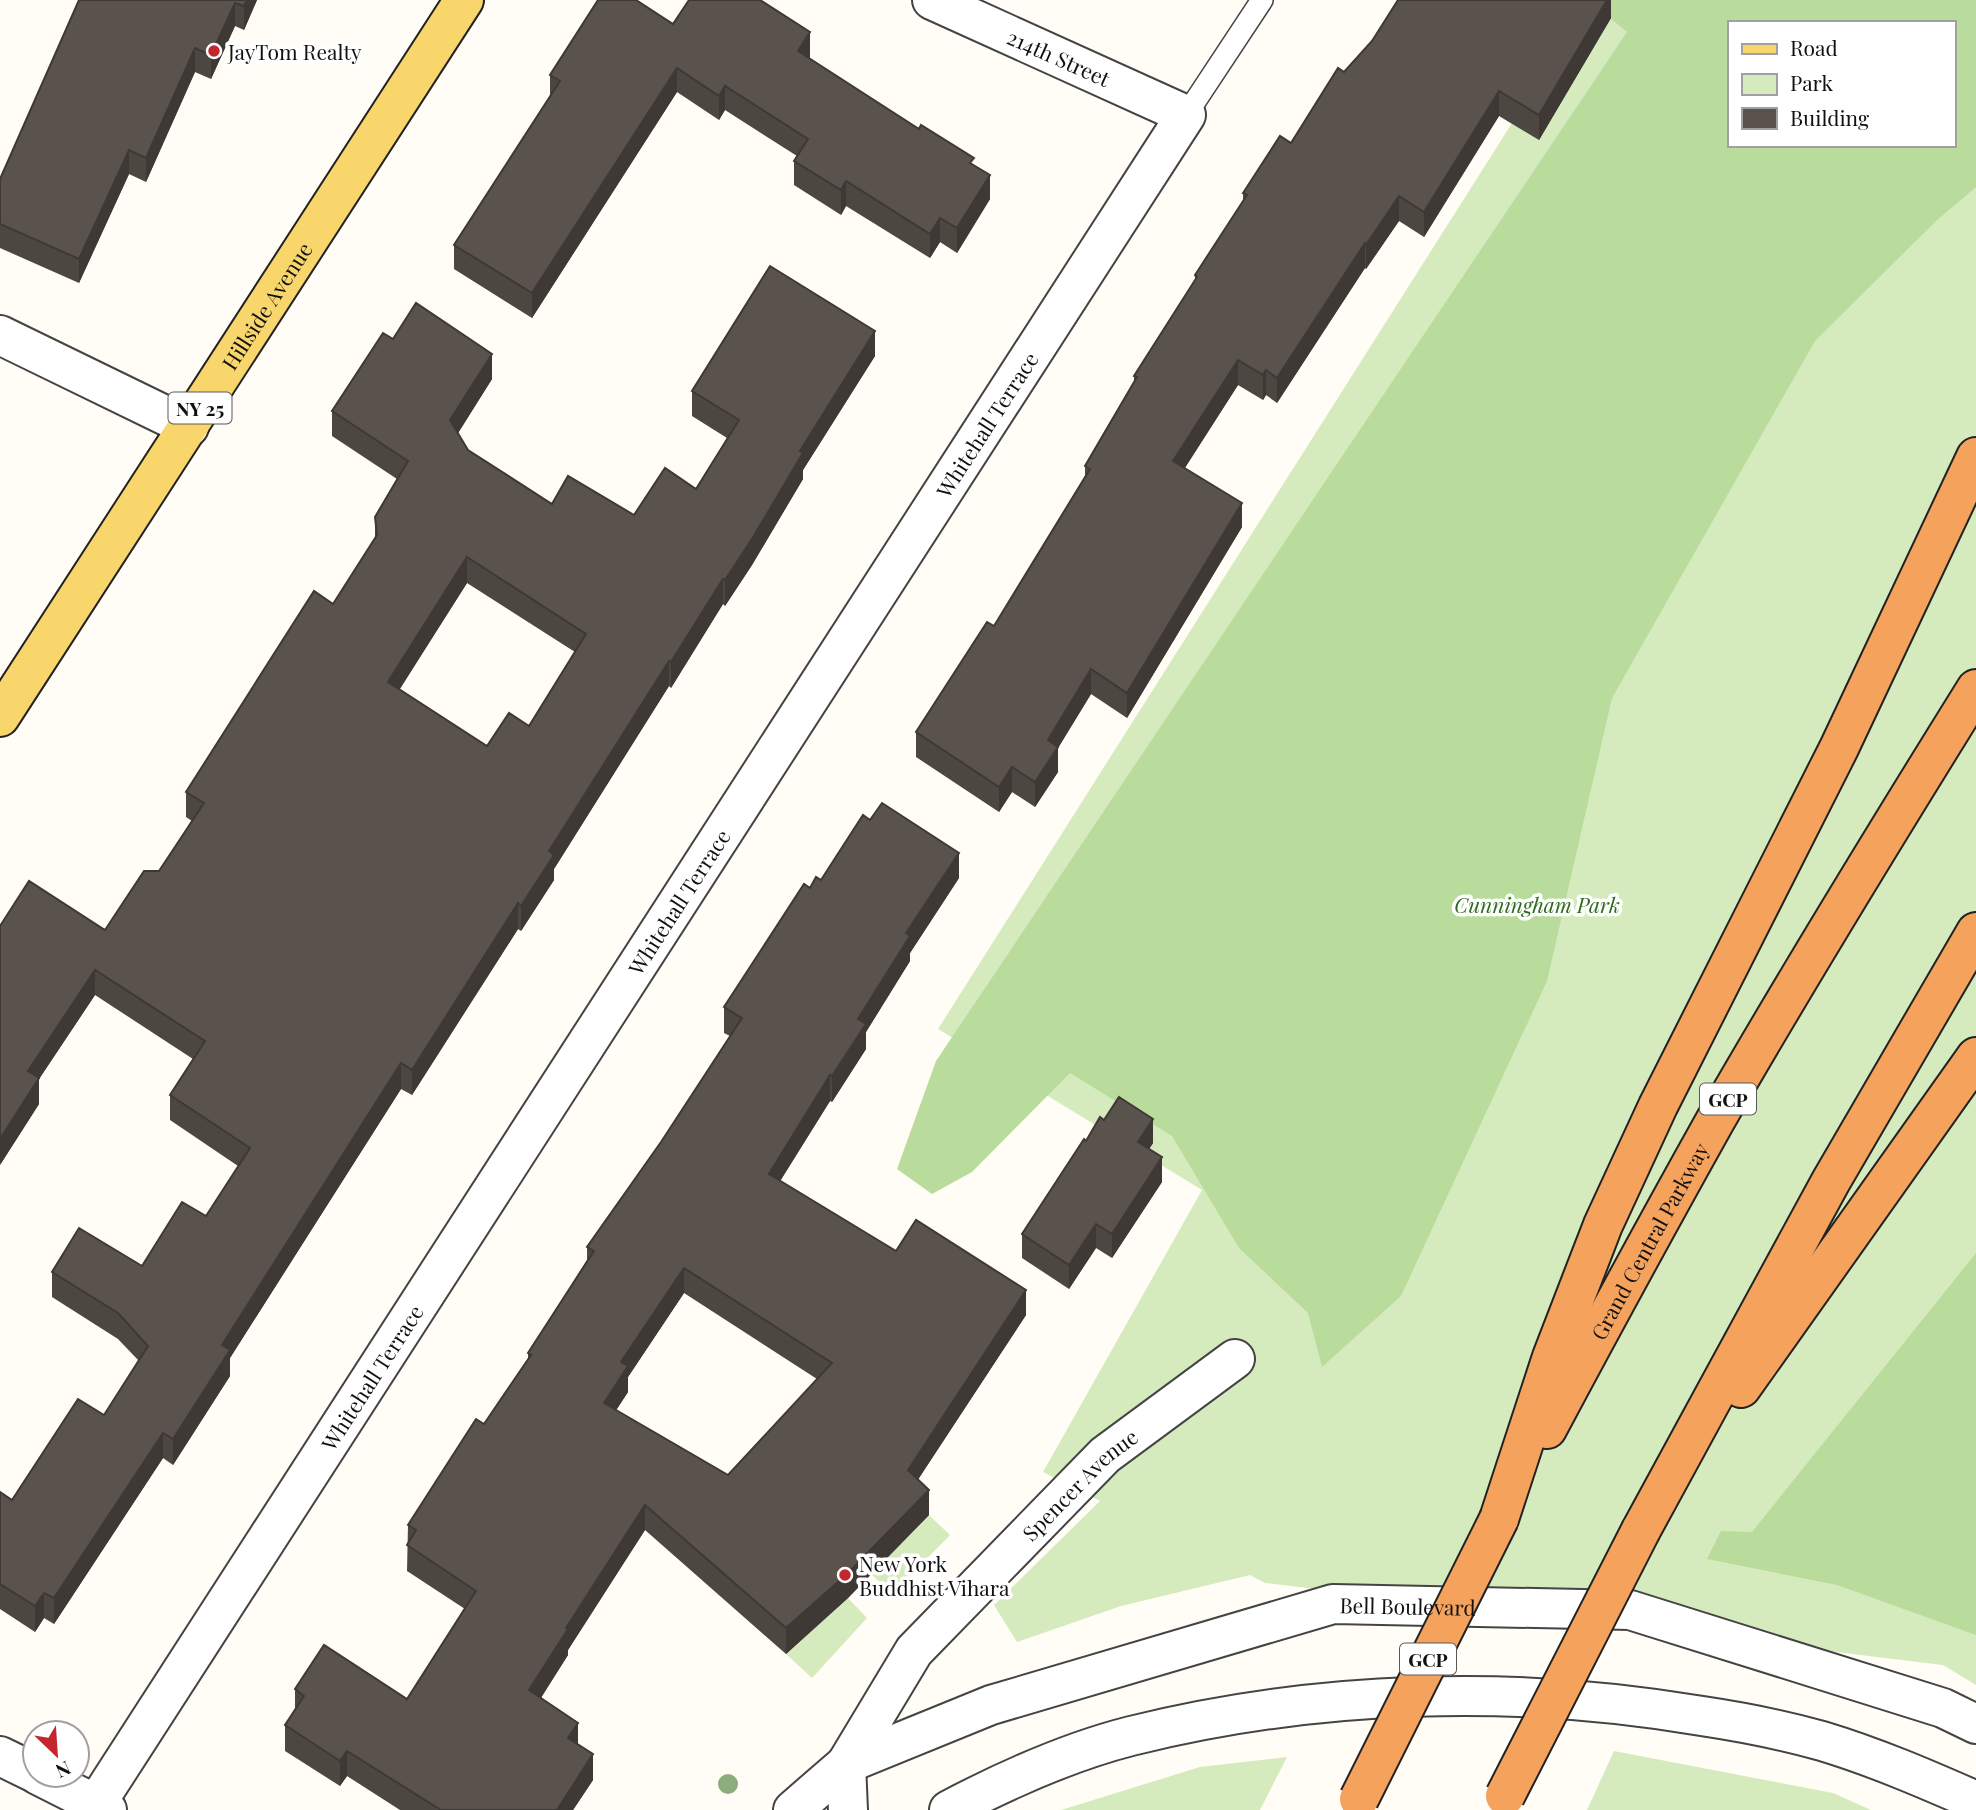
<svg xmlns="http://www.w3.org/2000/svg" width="1976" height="1810" viewBox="0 0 1976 1810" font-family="'Playfair Display',serif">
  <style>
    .green { fill: #d5ebbd; fill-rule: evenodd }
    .forest { fill: #b9dc9c; fill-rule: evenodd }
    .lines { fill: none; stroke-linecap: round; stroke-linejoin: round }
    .service-casing { stroke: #444; stroke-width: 24 }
    .minor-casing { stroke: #444; stroke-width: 42 }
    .tertiary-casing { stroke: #444; stroke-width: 42 }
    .primary-casing { stroke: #222; stroke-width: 42 }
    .motorway-casing { stroke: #222; stroke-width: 42 }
    .service { stroke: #fff; stroke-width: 21 }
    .minor { stroke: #fff; stroke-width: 38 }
    .tertiary { stroke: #fff; stroke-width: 38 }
    .primary { stroke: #f9d66b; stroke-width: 38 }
    .motorway { stroke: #f5a25d; stroke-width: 38 }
    .motorway-bridge-casing { stroke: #222; stroke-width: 42; stroke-linecap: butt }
    .motorway-bridge { stroke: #f5a25d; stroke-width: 38 }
    .tree { fill: #8dad7f }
    .wall { fill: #4d4742; fill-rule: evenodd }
    .shaded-wall { fill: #3f3936 }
    .building { fill: #5a524d; stroke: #3f3936; stroke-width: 2; fill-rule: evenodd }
    .poi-dot { fill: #c4262e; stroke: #fff; stroke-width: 2.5 }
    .labels { text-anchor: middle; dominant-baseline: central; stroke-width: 7; stroke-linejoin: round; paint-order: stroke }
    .shield { fill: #fff; stroke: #585858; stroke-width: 2 }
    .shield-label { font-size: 19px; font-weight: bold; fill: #111 }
    .poi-label { font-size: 21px; fill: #111; stroke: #fff; text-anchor: start }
    .street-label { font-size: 21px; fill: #111; stroke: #fff }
    .park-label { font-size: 21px; font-style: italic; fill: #2f6b1f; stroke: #fff }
  </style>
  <rect width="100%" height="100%" fill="#fffdf5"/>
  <path class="green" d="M1590 0H1976V1685L1943 1665 1265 1583 1250 1575 1121 1606 1017 1642 994 1605 1100 1501 1043 1472 1202 1190 938 1029ZM1729 23H1953V145H1729Z
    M929 1515 950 1535 892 1594 871 1574Z
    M848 1598 867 1618 812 1678 786 1654Z
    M1614 1751 1833 1793 1871 1810H1587Z
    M1287 1757 1260 1810H1061L1200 1767Z"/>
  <path class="forest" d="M1589 0H1976V187L1936 221 1815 341 1612 698 1547 981 1401 1296 1322 1367 1308 1313 1239 1248 1172 1136 1070 1073 972 1172 932 1194 897 1169 936 1061 1627 32ZM1729 23H1953V145H1729Z
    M1976 1253V1635L1837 1585 1707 1559 1721 1531 1752 1532Z"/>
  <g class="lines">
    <g class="service-casing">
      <path id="service" d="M1186 115 1262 0"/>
    </g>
    <g class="minor-casing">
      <g id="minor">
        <path d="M0 335 189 427"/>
        <path d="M0 1756 35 1773"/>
        <path d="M38 1775 107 1810"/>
        <path id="s1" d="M96 1804 1186 115 932 0"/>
        <path id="s2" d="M848 1810 846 1764 914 1651 1105 1455 1235 1359"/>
      </g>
    </g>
    <g class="tertiary-casing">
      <g id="tertiary">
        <path id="s3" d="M793 1810 846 1764 991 1705 1333 1604 1630 1610 1943 1708 1976 1724"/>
        <path d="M949 1810C1006 1780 1068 1752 1131 1736 1316 1690 1515 1684 1702 1716 1742 1722 1783 1730 1822 1741 1875 1757 1926 1779 1976 1801"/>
      </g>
    </g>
    <g class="primary-casing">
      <g id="primary">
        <path id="s4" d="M0 717 464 0"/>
      </g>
    </g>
    <g class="motorway-casing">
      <g id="motorway">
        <path d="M1741 1388 1976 1057"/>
        <path id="s5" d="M1547 1429C1602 1326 1658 1223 1715 1121 1799 975 1887 832 1976 689"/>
        <path d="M1499 1519 1552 1357 1603 1225 1658 1106 1839 748 1976 457"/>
        <path d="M1641 1530 1831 1181 1976 932"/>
      </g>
    </g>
    <use href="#service" class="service"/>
    <use href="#minor" class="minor"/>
    <use href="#tertiary" class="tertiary"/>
    <use href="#primary" class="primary"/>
    <use href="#motorway" class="motorway"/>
    <g class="motorway-bridge-casing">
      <path id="motorway-bridge" d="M1505 1796 1641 1530
        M1359 1799 1499 1519"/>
    </g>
    <use href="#motorway-bridge" class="motorway-bridge"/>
  </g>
  <circle class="tree" cx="728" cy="1784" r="10"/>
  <path class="wall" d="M79 0H257L244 30 235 26 211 79 195 72 146 182 129 174 79 283 0 248V179Z
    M1611 0V18L1539 140 1499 116 1424 237 1399 221 1366 269 1365 268 1277 403 1266 395 1263 400 1238 385 1185 468 1242 527 1127 718 1091 694 1058 748V772L1035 807 1012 792 999 812 916 757V732L994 626 1085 478V466L1134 382V376L1195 281V275L1243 202V193L1291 143 1344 72Z
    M673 24 810 57 809 58 974 165 990 199 957 253 940 242 930 258 846 206 841 215 794 185V161L797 156 725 110 719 120 677 92 532 318 454 269V245L550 97V75Z
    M393 339 492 379 458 433 468 450 552 504 634 515 696 489 727 438 692 416V391L875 356 803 470V479L752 565 725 606 723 604 671 688 669 686 554 869V880L521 931 518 929 412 1095 401 1089 230 1358V1376L173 1465 163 1458 54 1624 44 1618 35 1632 0 1609V1492L12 1500 104 1415 139 1361 118 1339 52 1297V1272L142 1266 206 1216 238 1166 170 1120V1095L193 1059 95 995 39 1079V1104L0 1165 105 930 159 871 192 821 186 817V792L333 604 375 538V517L397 479 332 436V411ZM467 583 575 652 529 726 487 746 400 689Z
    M959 878 910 953V961L866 1032V1049L832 1102 830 1101 780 1181 896 1251 1026 1315 918 1479 929 1515 848 1598 786 1654 645 1530 568 1650V1655L541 1698 578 1745 593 1780 573 1810H400L347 1776 340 1786 285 1751V1725L295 1710V1689L407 1699 465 1609 407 1571 408 1525 484 1424 528 1359V1353L587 1260V1247L661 1142 730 1036 724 1033V1007L810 888 821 880ZM684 1293 817 1379 728 1475 616 1410 628 1392V1377Z
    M1104 1120 1153 1143 1149 1149 1162 1182 1112 1258 1096 1248 1069 1289 1022 1258V1234L1086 1141Z"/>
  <path class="shaded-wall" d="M247 0H257L244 30V6Z
    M1607 0H1611V18L1539 140V115Z
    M235 3V26L211 79V55Z
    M810 32V57L798 75V51Z
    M195 48V72L146 182V158Z
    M677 68V92L532 318V293Z
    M725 86V110L719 120V96Z
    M1499 91V116L1424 237V212Z
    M129 150V174L79 283V259Z
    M990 175V199L957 253V228Z
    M846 181V206L841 215V190Z
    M1399 196V221L1366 269V245Z
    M940 218V242L930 258V234Z
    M1365 243V268L1277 403V378Z
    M875 331V356L803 470V479L752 565 725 606V580L800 451Z
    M492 354V379L450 446V420Z
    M1238 360V385L1173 486V461Z
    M1266 370V395L1263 400V375Z
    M1242 503V527L1127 718V693Z
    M467 557V583L388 707V682Z
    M723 579V604L671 688V662Z
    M669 661V686L554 869V880L521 931V906L549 851Z
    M1091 669V694L1058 748V772L1035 807V782L1048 740Z
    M1012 767V792L999 812V787Z
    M959 853V878L910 953V961L866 1032V1049L832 1102V1076L858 1019 906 933Z
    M518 903V929L412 1095V1070Z
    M95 970V995L39 1079V1104L0 1165V1139L28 1071Z
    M401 1063V1089L230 1358V1376L173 1465V1439L222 1345Z
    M830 1075V1101L769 1199V1174Z
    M1153 1119V1143L1138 1166V1142Z
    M1162 1157V1182L1112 1258V1234Z
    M1096 1224V1248L1069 1289V1265Z
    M684 1268V1293L628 1377V1392L604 1429V1403L621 1362Z
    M1026 1290V1315L908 1495V1470Z
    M163 1433V1458L54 1624V1598Z
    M929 1490V1515L848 1598 786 1654V1628Z
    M645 1505V1530L568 1650V1655L529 1716V1690L566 1628Z
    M44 1593V1618L35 1632V1606Z
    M578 1723V1748L568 1738Z
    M347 1751V1776L340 1786V1761Z
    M593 1754V1780L573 1810H557Z"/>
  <path class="building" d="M79 0H247L244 6 235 3 211 55 195 48 146 158 129 150 79 259 0 224V179Z
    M598 0H636L673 24 689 0H760L810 32 798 51 919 129 921 125 974 158 970 163 990 175 957 228 940 218 930 234 846 181 841 190 794 161 808 139 725 86 719 96 677 68 532 293 454 245 560 81 550 75Z
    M1398 0H1607L1539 115 1499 91 1424 212 1399 196 1366 245 1365 243 1277 378 1266 370 1263 375 1238 360 1173 461 1242 503 1127 693 1091 669 1048 740 1058 747 1035 782 1012 767 999 787 916 732 987 622 994 626 1090 469 1085 466 1137 377 1134 376 1197 277 1195 275 1247 195 1243 193 1280 136 1291 143 1338 68 1344 72 1372 41Z
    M770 266 875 331 800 451 803 453 752 539 725 580 723 579 671 662 669 661 549 851 554 855 521 906 518 903 412 1070 401 1063 222 1345 230 1350 173 1439 163 1433 54 1598 44 1593 35 1606 0 1584V1492L12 1500 78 1399 104 1415 148 1346 118 1313 52 1272 79 1228 142 1266 182 1202 206 1216 250 1148 170 1095 205 1041 95 970 28 1071 39 1078 0 1139V926L29 881 105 930 144 871H159L204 803 186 792 314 591 333 604 377 535 375 517 408 461 332 411 383 333 393 339 416 303 492 354 450 420 468 450 552 504 568 476 634 515 665 468 696 489 739 420 692 391ZM467 557 586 634 529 726 509 713 487 746 388 682Z
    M882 803 959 853 906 933 910 936 858 1019 866 1024 832 1076 830 1075 769 1174 896 1251 916 1220 1026 1290 908 1470 929 1490 848 1573 786 1628 645 1505 566 1628 568 1629 529 1690 578 1723 568 1738 593 1754 557 1810H441L347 1751 340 1761 285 1725 304 1696 295 1689 324 1645 407 1699 476 1591 407 1545 416 1530 408 1525 476 1419 484 1424 531 1355 528 1353 594 1251 587 1247 661 1142 742 1018 724 1007 804 884 810 888 816 877 821 880 863 815 870 820ZM684 1268 832 1363 728 1475 604 1403 628 1366 621 1362Z
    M1119 1097 1153 1119 1138 1142 1162 1157 1112 1234 1096 1224 1069 1265 1022 1234 1084 1139 1086 1141 1100 1117 1104 1120Z"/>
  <g class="poi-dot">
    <circle cx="214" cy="51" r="7"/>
    <circle cx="845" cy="1575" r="7"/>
  </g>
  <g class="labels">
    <g class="shield">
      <rect x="168.5" y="392.5" width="63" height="31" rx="5"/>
      <rect x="1700" y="1083.5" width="56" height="31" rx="5"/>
      <rect x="1400" y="1643.5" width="56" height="31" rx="5"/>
    </g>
    <g class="shield-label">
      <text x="200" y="408">NY 25</text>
      <text x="1728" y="1099">GCP</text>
      <text x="1428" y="1659">GCP</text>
    </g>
    <g class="poi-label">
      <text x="228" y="51">JayTom Realty</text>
      <text x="859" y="1563">New York<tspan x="859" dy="24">Buddhist Vihara</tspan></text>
    </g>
    <g class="street-label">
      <text transform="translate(1059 57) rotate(24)">214th Street</text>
      <text stroke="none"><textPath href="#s4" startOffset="490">Hillside Avenue</textPath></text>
      <text stroke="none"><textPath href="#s1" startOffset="1642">Whitehall Terrace</textPath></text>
      <text stroke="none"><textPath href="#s1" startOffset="1074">Whitehall Terrace</textPath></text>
      <text stroke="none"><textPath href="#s5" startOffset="214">Grand Central Parkway</textPath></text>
      <text stroke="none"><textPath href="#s1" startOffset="508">Whitehall Terrace</textPath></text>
      <text stroke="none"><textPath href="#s2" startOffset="413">Spencer Avenue</textPath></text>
      <text stroke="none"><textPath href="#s3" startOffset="658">Bell Boulevard</textPath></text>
    </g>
    <g class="park-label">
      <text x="1537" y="904">Cunningham Park</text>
    </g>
  </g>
  <rect x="1728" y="21" width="228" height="126" fill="#ffffff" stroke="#a0a0a0" stroke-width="2"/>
  <rect x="1742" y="44" width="35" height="10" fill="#f9d66b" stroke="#a0a0a0" stroke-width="2"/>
  <text x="1790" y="56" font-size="21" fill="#111111">Road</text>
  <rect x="1742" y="74" width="35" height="21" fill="#d5ebbd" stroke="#a0a0a0" stroke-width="2"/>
  <text x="1790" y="91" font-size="21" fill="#111111">Park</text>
  <rect x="1742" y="108" width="35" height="21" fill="#5a524d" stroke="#a0a0a0" stroke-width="2"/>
  <text x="1790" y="126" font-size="21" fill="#111111">Building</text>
  <g transform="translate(56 1754) rotate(155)"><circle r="33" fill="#ffffff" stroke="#a0a0a0" stroke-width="2"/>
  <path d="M0-5L12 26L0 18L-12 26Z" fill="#c4262e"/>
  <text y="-10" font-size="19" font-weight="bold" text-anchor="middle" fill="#111111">N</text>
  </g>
</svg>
